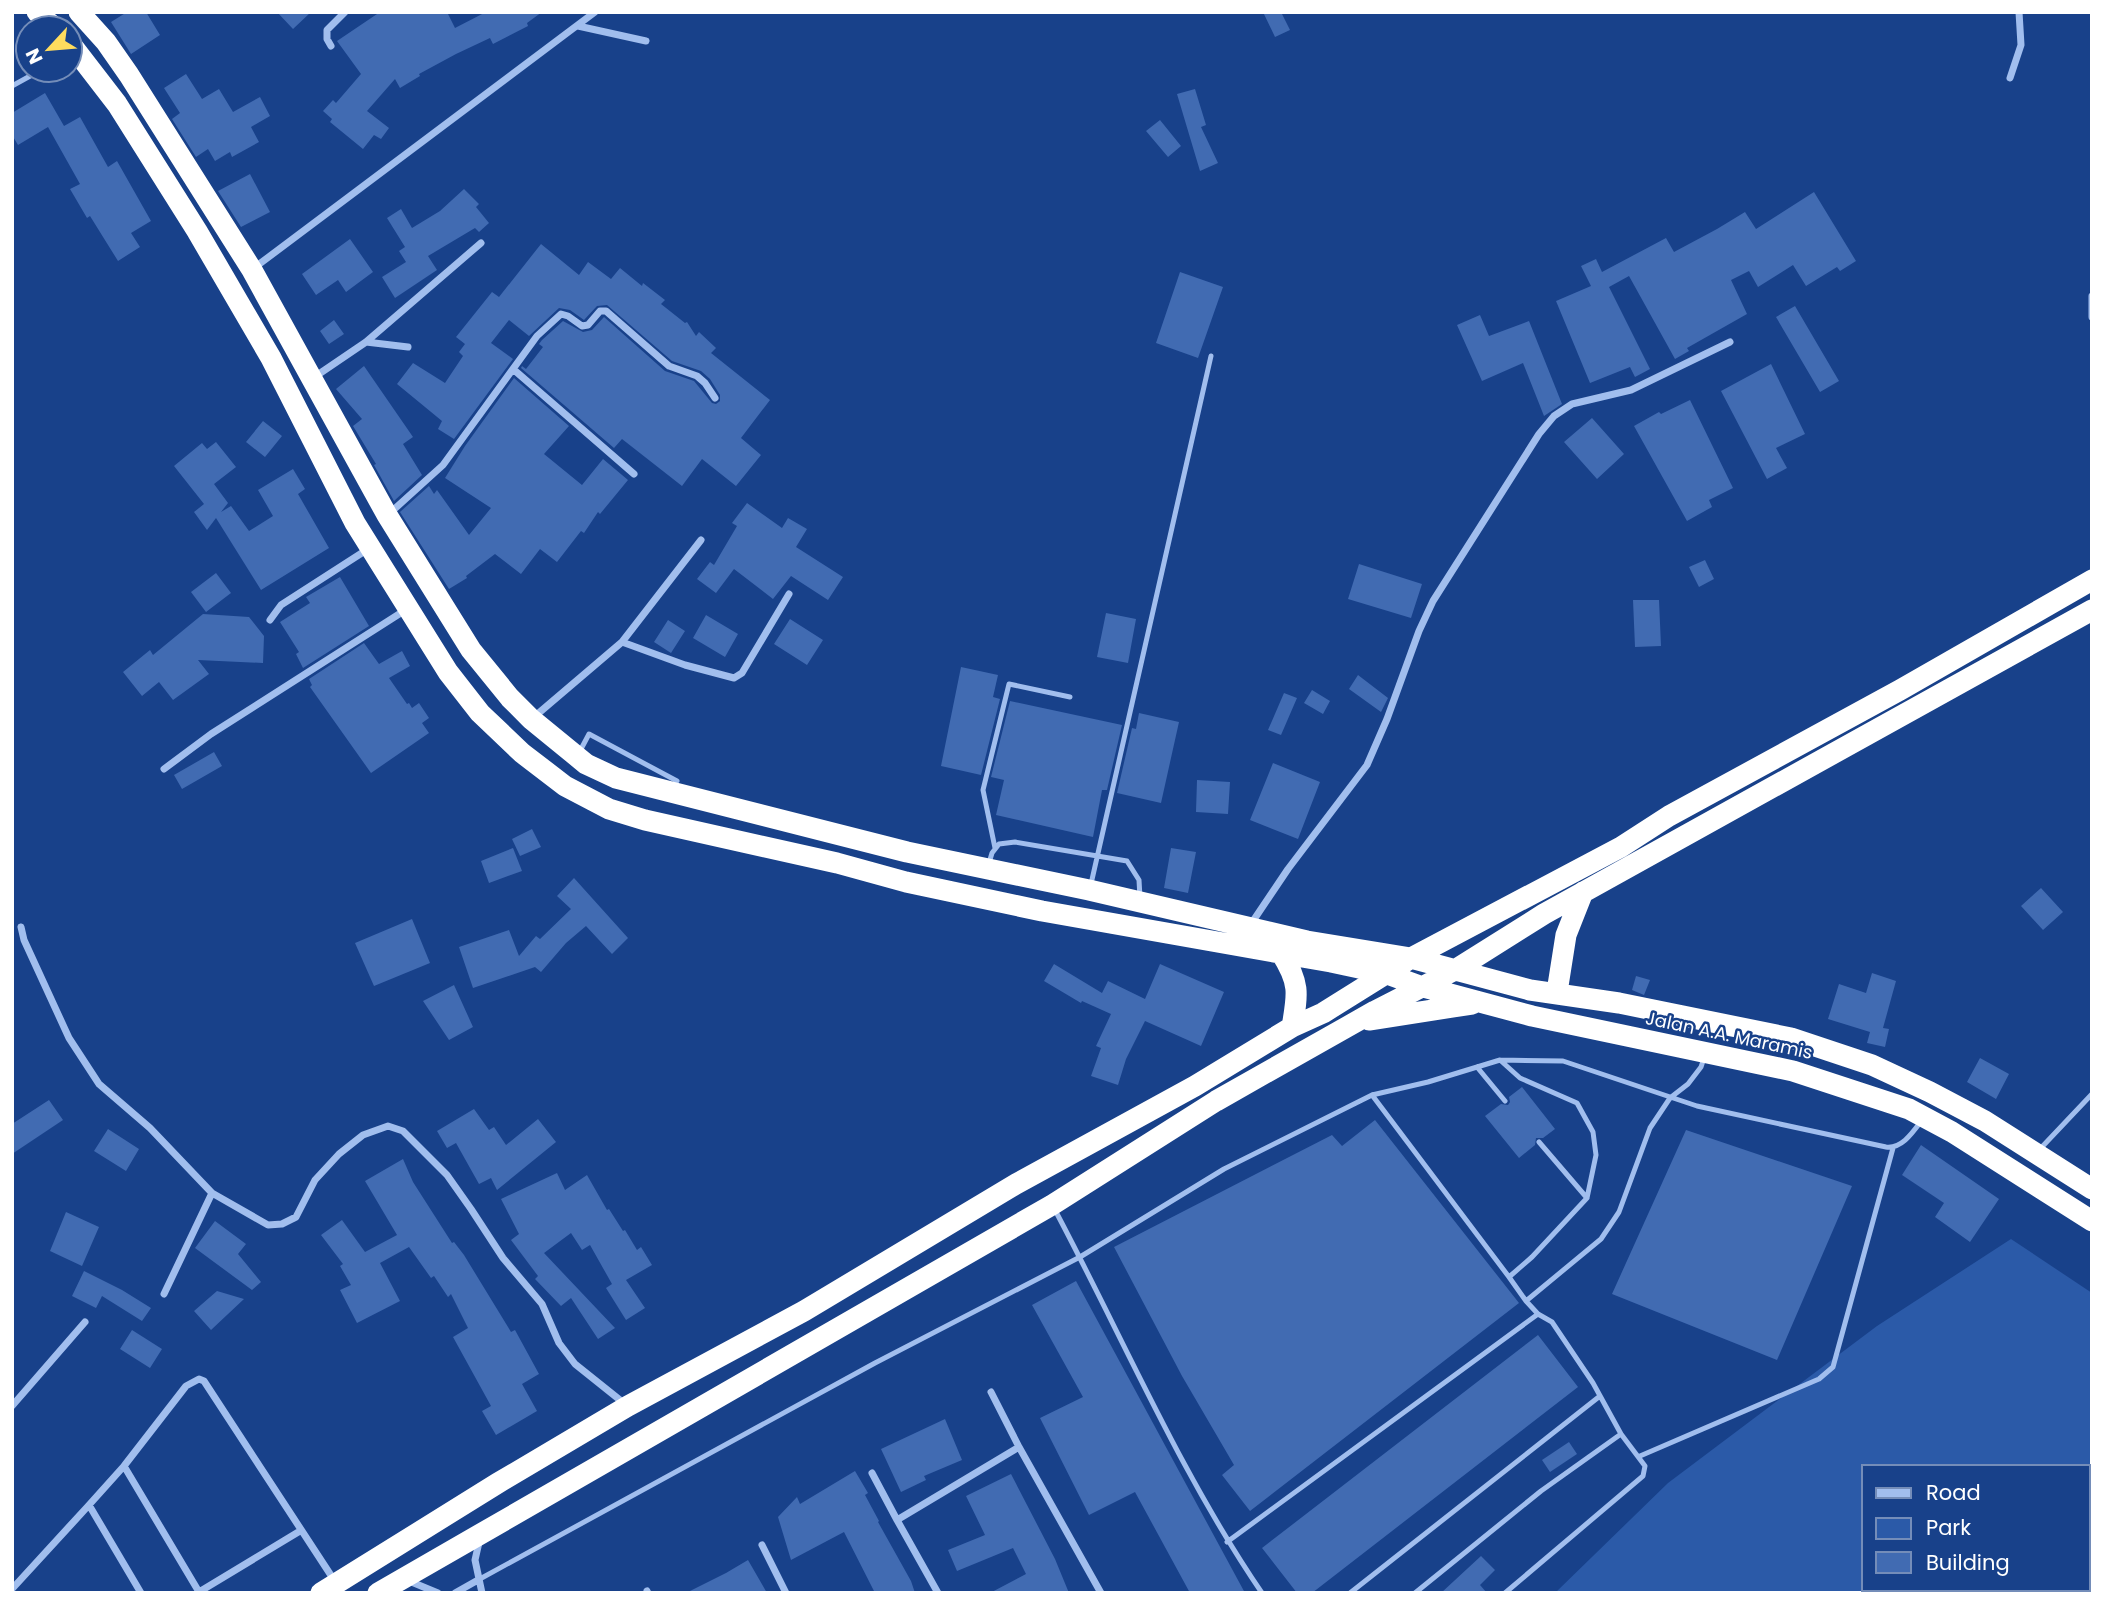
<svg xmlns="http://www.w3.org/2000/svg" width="2104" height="1605" viewBox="0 0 2104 1605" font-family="Poppins,sans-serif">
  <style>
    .green { fill: #2b5aa8; fill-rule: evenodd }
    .building { fill: #416bb2 }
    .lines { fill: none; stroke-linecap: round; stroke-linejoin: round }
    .lane { stroke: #a1beee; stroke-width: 5 }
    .street { stroke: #a1beee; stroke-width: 7 }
    .highway { stroke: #fff; stroke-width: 21 }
    .labels { text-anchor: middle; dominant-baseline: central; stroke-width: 5; stroke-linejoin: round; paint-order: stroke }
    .street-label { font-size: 18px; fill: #fff; stroke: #18418a }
  </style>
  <rect width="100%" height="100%" fill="#18418a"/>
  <path class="green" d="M2011 1239 2092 1293V1593H1555L1668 1483 1877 1326ZM1864 1467H2088V1589H1864Z"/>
  <path class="building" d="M127 12H146L160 35 131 54 111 22Z
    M277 12H311L293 29Z
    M380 12H447L455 28 486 12H542L527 23 528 26 493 44 490 38 456 54 419 74 420 76 400 88 395 79 367 111 389 128 381 139 374 135 363 149 330 122 332 119 323 111 333 100 336 103 361 74 337 41Z
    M1263 12H1281L1290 30 1275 37Z
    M186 74 202 99 219 89 233 112 260 97 270 116 251 127 259 142 232 157 230 152 215 161 208 149 196 157 172 119 180 113 164 88Z
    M1195 89 1206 125 1201 127 1218 163 1200 171 1177 94Z
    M45 93 64 126 80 117 108 167 117 161 151 221 131 233 140 247 118 261 90 216 87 218 70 189 80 184 48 127 18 145 12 135V113Z
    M1160 120 1181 146 1168 157 1146 131Z
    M250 174 270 212 241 227 218 191Z
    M464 189 479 204 476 207 489 223 479 232 475 228 428 256 437 270 395 298 382 277 406 262 399 251 405 247 387 218 401 209 412 228 440 211Z
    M1814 192 1856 261 1840 271 1837 267 1806 286 1793 265 1758 287 1749 271 1731 280 1747 314 1687 348 1689 351 1675 359 1629 276 1609 287 1650 369 1635 377 1630 367 1590 383 1556 301 1591 286 1581 266 1596 259 1602 272 1666 238 1674 252 1717 229 1745 212 1756 229Z
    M350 239 373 272 346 292 338 280 316 295 302 274Z
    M541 244 579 275 588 262 611 279 620 268 642 286 643 283 665 300 661 304 685 323 687 322 696 336 699 332 716 348 711 353 770 400 741 438 761 455 736 486 702 459 682 486 622 439 614 448 521 368 522 366 526 369 543 347 539 344 542 340 563 321 583 332 592 330 604 317 665 371 694 381 712 403 716 404 720 401V395L710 379 701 371 672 361 607 305 597 306 584 320 570 310 559 308 529 336 509 320 491 343 513 359 454 439 438 429 442 421 397 384 413 363 445 383 463 356 459 352 465 344 456 337 492 292 499 297Z
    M1180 272 1223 287 1198 358 1156 343Z
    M1795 306 1839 381 1820 392 1776 317Z
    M1480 315 1489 336 1529 321 1562 404 1544 416 1523 363 1482 381 1457 325Z
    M334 320 344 334 329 344 320 331Z
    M1771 364 1805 434 1776 448 1787 468 1767 479 1721 391Z
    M364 366 413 437 403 444 422 475 394 501 374 465 376 464 353 426 362 419 336 389Z
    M514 378 569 426 544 454 582 485 603 459 628 480 600 514 598 512 584 533 581 531 557 562 540 549 521 574 495 554 466 576 467 578 449 589 400 512 429 486 434 494 437 490 469 535 491 508 445 478 465 446Z
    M1690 400 1733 488 1709 500 1712 507 1687 521 1634 426 1659 412 1661 414Z
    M1592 418 1624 454 1597 479 1564 442Z
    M263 421 282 436 265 457 246 442Z
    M216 442 236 467 214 484 228 503 221 512 231 506 249 531 273 516 258 490 293 469 305 489 298 494 329 548 261 590 216 518 207 530 194 512 204 504 174 466 202 443 207 449Z
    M747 503 782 528 788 518 807 529 796 547 843 577 828 600 791 576 773 599 734 569 716 593 697 579 710 562 714 565 737 526 732 523Z
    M1705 560 1714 579 1699 587 1689 567Z
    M1359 564 1422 584 1411 618 1348 599Z
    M216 573 231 593 206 612 191 592Z
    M340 577 369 626 303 668 296 654 299 652 280 622 310 603 306 597Z
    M1633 600H1659L1661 646 1635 647Z
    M1106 613 1136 619 1128 663 1097 657Z
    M203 614 249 617 264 636 263 663 198 660 209 674 173 700 159 682 142 696 123 672 150 650 153 655Z
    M706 615 738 634 725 657 693 638Z
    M790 619 823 640 807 665 774 644Z
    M668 620 685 631 671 653 654 642Z
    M364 643 379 664 402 651 410 666 389 678 407 704 409 703 412 708 419 703 429 718 422 723 429 733 371 773 310 687 312 685 309 679Z
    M961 667 998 675 993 697 1000 699 981 775 941 766Z
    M1358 675 1388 698 1381 712 1349 689Z
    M1312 690 1330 701 1323 714 1304 703Z
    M1284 693 1297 698 1281 735 1268 730Z
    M1010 701 1122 725 1107 790H1102L1093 837 996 815 1004 780 991 777Z
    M1139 713 1179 722 1161 803 1117 793 1132 728 1136 729Z
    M214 752 222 766 182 789 174 775Z
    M1273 763 1320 782 1298 839 1250 820Z
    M1197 780 1230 782 1228 814 1196 812Z
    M532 829 541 847 520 856 512 839Z
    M513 848 522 871 489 883 481 861Z
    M1171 848 1196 852 1188 893 1164 888Z
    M574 878 628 938 612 954 586 926 566 943 541 972 535 967 473 988 459 947 509 930 519 956 536 936 540 939 571 909 557 896Z
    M2041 888 2063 912 2043 930 2021 906Z
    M412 919 430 963 374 986 355 943Z
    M1054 964 1102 993 1108 981 1145 999 1160 964 1224 992 1201 1046 1145 1021 1126 1059 1118 1085 1091 1076 1101 1048 1096 1046 1111 1014 1082 1001 1081 1003 1044 981Z
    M1872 973 1896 981 1883 1028 1889 1029 1885 1047 1867 1043 1870 1032 1828 1019 1839 984 1866 993Z
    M1636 976 1650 980 1644 995 1632 990Z
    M454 985 473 1027 449 1040 423 1001Z
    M1980 1058 2009 1074 1996 1099 1967 1082Z
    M1522 1087 1555 1129 1543 1138H1536L1535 1145 1519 1158 1485 1116 1501 1104 1508 1105 1510 1102 1509 1097Z
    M49 1100 63 1120 12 1154V1124Z
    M474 1109 489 1130 494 1127 506 1145 538 1119 556 1142 497 1190 491 1178 479 1184 456 1143 447 1148 437 1131Z
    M1375 1120 1519 1303 1250 1511 1222 1475 1234 1465 1182 1376 1114 1247 1332 1135 1342 1146Z
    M108 1129 139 1149 126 1171 94 1151Z
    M1686 1130 1852 1186 1777 1360 1612 1294Z
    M1921 1145 1999 1199 1970 1242 1935 1217 1944 1203 1902 1175Z
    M403 1159 413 1182 452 1243 454 1242 464 1255 511 1332 515 1330 539 1374 522 1384 537 1411 496 1435 482 1411 491 1406 453 1337 468 1328 451 1294 448 1297 434 1276 431 1278 409 1247 380 1263 400 1301 357 1323 340 1290 351 1285 340 1266 343 1264 321 1235 342 1220 365 1252 397 1235 365 1181Z
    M557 1173 565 1190 587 1175 607 1210 609 1209 623 1231 625 1230 637 1250 641 1247 652 1265 626 1280 645 1308 626 1320 606 1288 612 1284 590 1245 582 1250 571 1233 544 1253 615 1328 598 1339 571 1298 561 1306 535 1279 538 1276 511 1240 519 1234 501 1199Z
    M66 1212 99 1227 82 1266 50 1251Z
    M215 1221 246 1244 238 1254 261 1282 252 1290 195 1248Z
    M84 1271 122 1290 151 1308 142 1321 102 1296 96 1308 72 1296Z
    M1076 1281 1245 1593H1190L1135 1492 1089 1515 1040 1418 1083 1397 1032 1305Z
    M217 1291 244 1299 211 1330 194 1311Z
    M132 1330 162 1349 150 1368 120 1349Z
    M1538 1335 1578 1387 1312 1593H1297L1262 1548Z
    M945 1419 962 1460 924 1476 926 1480 901 1492 881 1449Z
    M1569 1442 1577 1454 1550 1472 1542 1460Z
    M855 1471 868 1493 865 1495 879 1521 878 1522 911 1581 915 1593H875L844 1532 791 1560 778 1517 797 1497 800 1504Z
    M1011 1474 1055 1559 1069 1593H990L1026 1574 1013 1548 957 1571 948 1550 985 1535 966 1496Z
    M1481 1556 1495 1570 1480 1585 1487 1593H1441Z
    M748 1560 767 1593H686L726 1573Z"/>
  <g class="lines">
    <path class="lane" d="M12 86 41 70
      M580 751 589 734 677 781
      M995 848 983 790 1009 684 1070 697
      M989 863 992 853 999 844 1015 842 1127 861 1139 880 1140 898
      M1091 884 1211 356
      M1500 1060 1563 1061 1697 1106 1886 1147C1902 1149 1913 1132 1922 1120
      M1477 1067 1505 1101
      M1372 1095 1509 1277
      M1539 1142 1587 1198
      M2040 1149 2092 1094
      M1055 1210C1123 1338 1180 1473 1262 1593
      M1640 1456 1819 1379 1833 1367 1893 1148
      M1227 1542 1538 1314
      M478 1580 875 1363 1080 1257 1224 1169 1372 1095 1428 1082 1500 1060 1520 1078 1577 1103 1593 1132 1596 1155 1587 1198 1532 1257 1509 1277 1526 1301
      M1350 1593 1600 1396
      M1415 1593 1541 1491 1621 1434 1593 1383 1552 1322 1538 1314 1526 1301 1601 1239 1619 1212 1650 1128 1670 1098 1688 1084 1701 1067 1704 1058
      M1505 1593 1643 1476 1645 1466 1621 1434"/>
    <path class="street" d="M578 26 646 41
      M331 46 327 39V30L345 12
      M2010 78 2021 45 2019 12
      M254 268 595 12
      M2092 296V317
      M366 342 408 347
      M513 369 634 474
      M313 378 366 342 481 243
      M390 513 443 465 537 336 561 314 568 316 582 326 588 325 600 311H606L669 366 697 376 705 383 715 398
      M270 620 281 605 368 549
      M622 642 685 665 734 678 742 673 789 594
      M534 717 622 642 701 540
      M164 769 211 734 407 609
      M1251 924 1288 869 1367 765 1387 719 1419 631 1433 601 1539 434 1554 416 1572 404 1631 390 1730 342
      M21 927 24 940 69 1038 99 1084 150 1128 212 1193 268 1225 282 1224 296 1217 315 1180 339 1154 363 1135 388 1126 403 1131 447 1175 471 1209 503 1258 542 1304 559 1343 575 1364 625 1404
      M164 1294 212 1193
      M12 1406 85 1322
      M1019 1447 1101 1593
      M124 1466 199 1592 300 1531
      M872 1473 897 1520
      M89 1505 124 1466 186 1386 199 1379 204 1381 334 1580
      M480 1538 475 1560 482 1593
      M762 1545 786 1593
      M409 1581 438 1593
      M12 1589 89 1505 141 1593
      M647 1591 648 1593
      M455 1593 478 1580
      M938 1593 897 1520 1019 1447 991 1392"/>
    <path class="highway" d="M37 12 55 28
      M79 12 106 42 129 75 252 270 387 515 471 650 510 698 531 719 586 764 616 778 907 852 1089 890 1307 941 1411 958 1530 990 1619 1003 1791 1038 1872 1065 1930 1092 1985 1121 2092 1189
      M70 43 117 104 197 231 271 358 355 523 448 672 480 713 522 753 565 786 609 809 645 820 837 863 906 882 1042 911 1331 962 1387 974 1420 986 1532 1016 1793 1071 1909 1109 1952 1132 2092 1221
      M1281 953C1300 983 1298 993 1292 1027
      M1557 992 1566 935 1583 892
      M1369 1020 1472 1004
      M321 1593 498 1483 628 1406 804 1311 1016 1184 1195 1086 1292 1027 1323 1013 1411 958 1621 847 1669 816 1900 690 2092 580
      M378 1593 1052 1205 1216 1101 1375 1011 1455 970 1544 914 2092 610"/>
  </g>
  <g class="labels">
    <g class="street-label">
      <text transform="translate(1729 1035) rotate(12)">Jalan A.A. Maramis</text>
    </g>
  </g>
  <rect width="2104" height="1605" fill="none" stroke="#ffffff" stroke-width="28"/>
  <rect x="1862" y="1465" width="228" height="126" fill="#18418a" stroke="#748db9" stroke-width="2"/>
  <rect x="1876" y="1488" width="35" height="10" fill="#a1beee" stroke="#748db9" stroke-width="2"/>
  <text x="1926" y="1500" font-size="21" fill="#ffffff">Road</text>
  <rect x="1876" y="1518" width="35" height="21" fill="#2b5aa8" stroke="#748db9" stroke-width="2"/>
  <text x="1926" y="1535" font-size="21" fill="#ffffff">Park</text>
  <rect x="1876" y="1552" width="35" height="21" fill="#416bb2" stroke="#748db9" stroke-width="2"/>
  <text x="1926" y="1570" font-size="21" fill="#ffffff">Building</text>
  <g transform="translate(49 49) rotate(244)"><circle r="33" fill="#18418a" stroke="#748db9" stroke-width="2"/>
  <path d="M0-5L12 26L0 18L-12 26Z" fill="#ffdc5e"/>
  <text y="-10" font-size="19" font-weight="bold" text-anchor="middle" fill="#ffffff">N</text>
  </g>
</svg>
